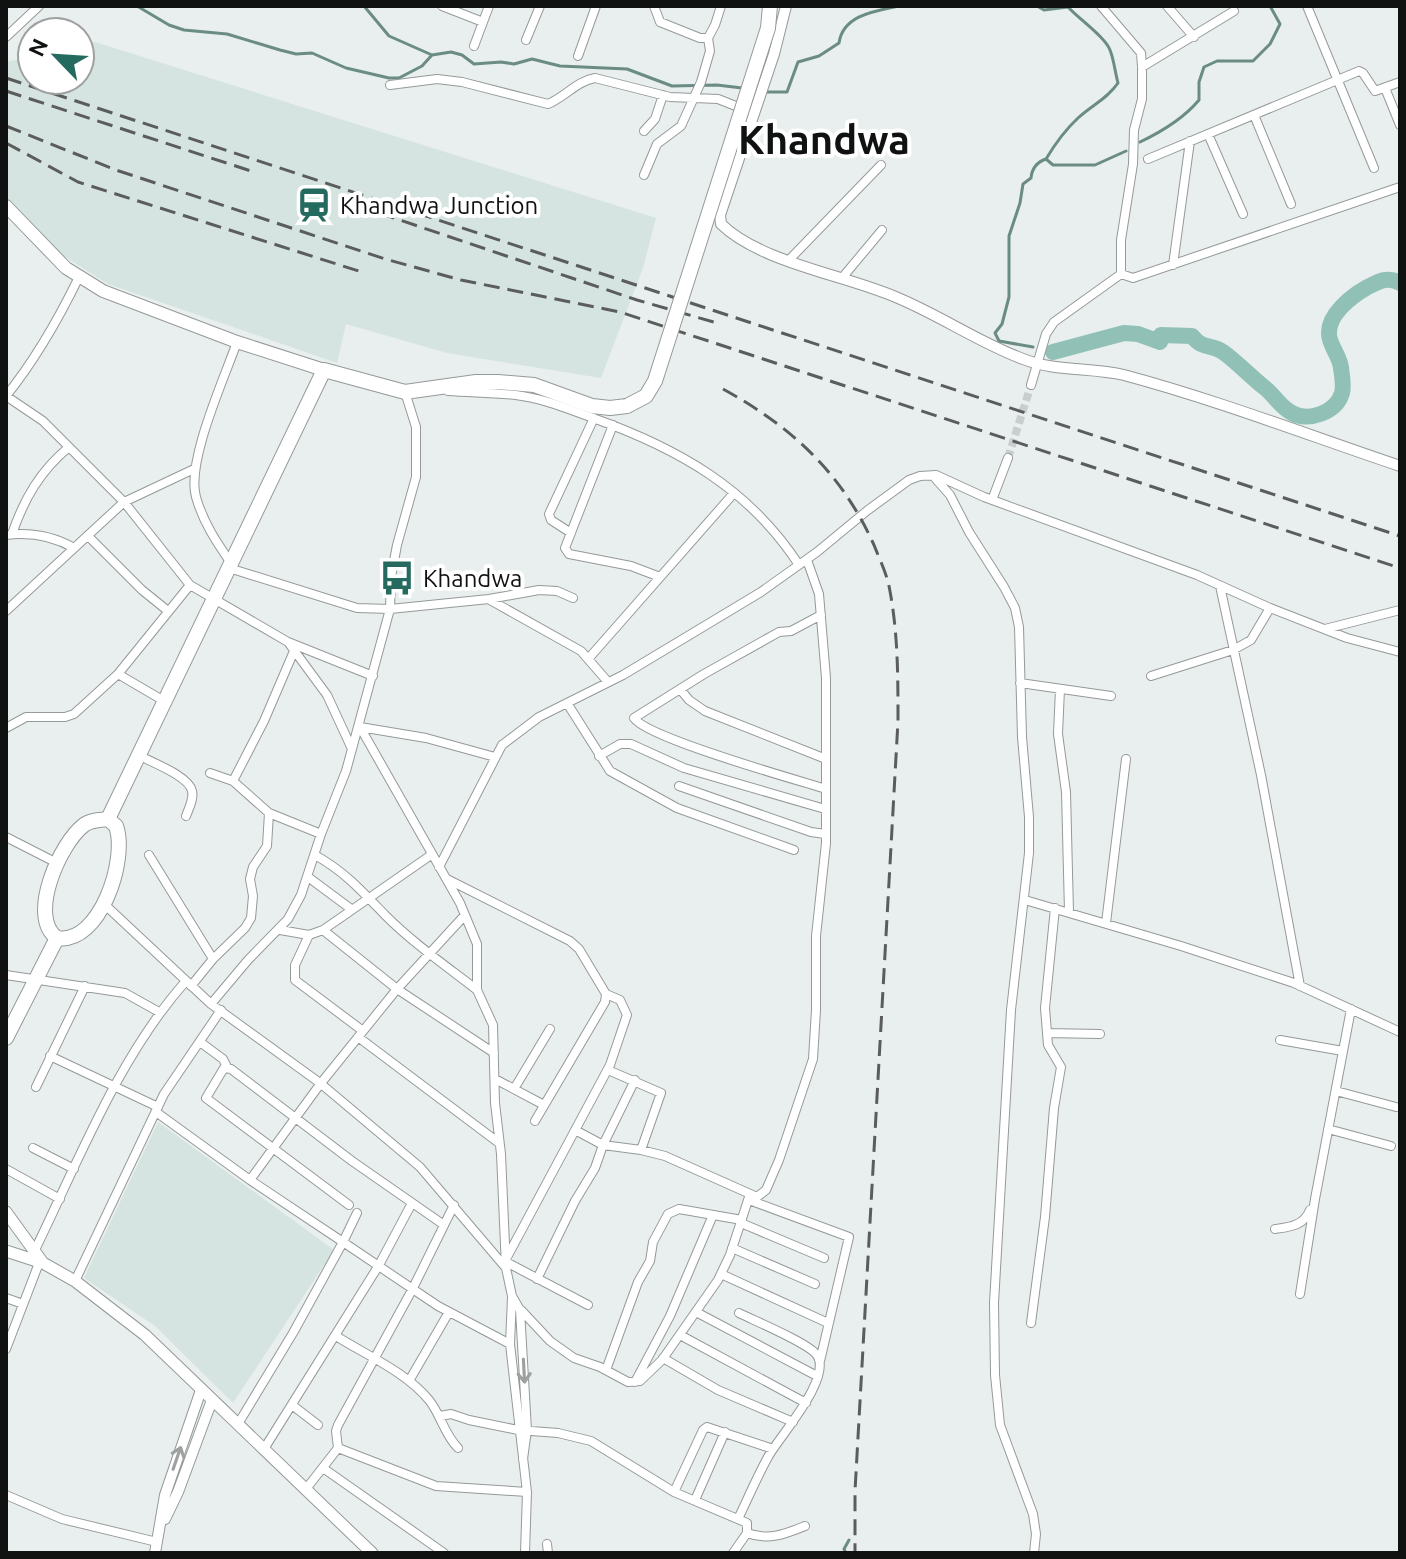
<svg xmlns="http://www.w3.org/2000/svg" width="1406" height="1559" viewBox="0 0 1406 1559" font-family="Ubuntu,sans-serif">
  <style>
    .built { fill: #d5e4e0 }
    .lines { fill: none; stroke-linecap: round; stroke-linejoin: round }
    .stream { stroke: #6a8c84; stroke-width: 3 }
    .river { stroke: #91c1b6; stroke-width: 16 }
    .minor-tunnel { stroke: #c8cecd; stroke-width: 8; stroke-dasharray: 8 4; stroke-linecap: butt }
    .minor-casing { stroke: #949a98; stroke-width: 10 }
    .tertiary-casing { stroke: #949a98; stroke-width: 12 }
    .secondary-casing { stroke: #949a98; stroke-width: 13 }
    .primary-casing { stroke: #949a98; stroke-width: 14 }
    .trunk-casing { stroke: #949a98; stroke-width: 16 }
    .minor { stroke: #fff; stroke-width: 8 }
    .tertiary { stroke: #fff; stroke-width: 10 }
    .secondary { stroke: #fff; stroke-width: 11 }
    .primary { stroke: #fff; stroke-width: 12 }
    .trunk { stroke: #fff; stroke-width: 14 }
    .rail { stroke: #5a5d5c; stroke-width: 3; stroke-dasharray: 16 8; stroke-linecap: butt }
    .trunk-bridge-casing { stroke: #949a98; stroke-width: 16; stroke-linecap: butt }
    .trunk-bridge { stroke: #fff; stroke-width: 14 }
    .oneway { stroke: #9fa0a0 }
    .labels { text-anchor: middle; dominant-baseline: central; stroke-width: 8; stroke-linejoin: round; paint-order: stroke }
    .poi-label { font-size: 24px; fill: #101211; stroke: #fff; text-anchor: start }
    .town-label { font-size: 40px; font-weight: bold; fill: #101211; stroke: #fff }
  </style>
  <rect width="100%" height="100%" fill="#e9efee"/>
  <path class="built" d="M95 42 656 218 643 268 601 378 447 353 346 324 337 363 108 284 59 253 6 198V62L32 56V80H80V45Z
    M158 1122 334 1250 233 1403 155 1326 84 1278Z"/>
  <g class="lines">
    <path class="stream" d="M137 6 169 25 184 30 227 34 280 50 296 54 312 53 346 68 389 78H399L422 66 432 55
      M364 6 389 36 432 55 451 52 462 55 474 64 501 62 514 64 532 59 560 66 627 69 672 86 717 85 742 88
      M1037 6 1044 10 1068 7C1079 19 1105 37 1110 50 1114 60 1115 72 1118 83 1107 99 1092 105 1078 118 1065 130 1055 144 1046 159
      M765 92H787L798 62 819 56 839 43C843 15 875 11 899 6
      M1140 142C1161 132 1184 118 1199 100V82L1204 67 1217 61H1253L1270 44 1280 24 1270 6
      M1033 347 999 341 995 333 1002 324 1009 297V236L1020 203 1023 184 1031 178C1032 168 1037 162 1046 159L1053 165H1095L1126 151
      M846 1553 844 1549 849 1540"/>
    <path class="river" d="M1053 352 1124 333 1138 334 1160 342 1161 335 1192 336C1203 350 1212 344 1223 352 1237 362 1251 377 1265 388 1275 396 1280 407 1292 413 1308 422 1336 413 1342 393 1344 386 1342 375 1341 368 1340 356 1329 345 1329 334 1328 314 1352 296 1366 288 1379 281 1387 276 1400 283"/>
    <path class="minor-tunnel" d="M1008 458 1031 385"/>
    <g class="minor-casing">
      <path id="minor" d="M442 6 483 22
        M654 6 660 22 700 38H708L715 25 721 6
        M1101 6 1141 53 1142 67V99L1134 130 1133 164 1121 240V274L1133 278 1400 187
        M1167 6 1194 37
        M1307 6 1374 168
        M6 37 39 6
        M526 40 540 6
        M474 46 489 6
        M578 56 596 6
        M1142 67 1234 11
        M390 85 437 79 462 82 548 104C565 97 577 81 595 78L670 97 718 99 746 110
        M1385 88 1400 125
        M1254 115 1291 204
        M644 131 655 119 663 95
        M1208 134 1243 214
        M1148 159 1359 71 1363 73 1375 91 1400 82
        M644 175 657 144 681 126 701 82 710 51 708 38
        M788 261 881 165
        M1173 265 1190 141
        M842 278 882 230
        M1031 385 1046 334 1054 322 1121 274
        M448 391C473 393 498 392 522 396 547 400 569 409 593 418 677 448 749 488 799 565
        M6 396 43 421 124 502 190 585 288 642 327 695 352 749
        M6 396C36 359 58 320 79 277
        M613 425 565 548 569 554 631 566 660 577
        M935 478 950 495 969 532 1004 587 1015 608 1019 627 1022 737 1029 817V853L1011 1010 994 1303 995 1375 1000 1425 1033 1514 1036 1534 1034 1553
        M992 500 1008 458
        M571 533 551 520 549 514 594 418
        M12 534C24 499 40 471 69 447
        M6 535C30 532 53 536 74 548
        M88 536 142 590 168 611
        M231 563C217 543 203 522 196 497 186 462 224 379 237 342
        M229 568 357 608 390 609 489 599 539 590 557 591 573 598
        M1220 586 1261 775 1300 986
        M490 600 581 651 608 682
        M6 611 124 502 194 469
        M821 615 791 631 779 632 704 674 634 718C647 738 794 779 826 789
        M1325 629 1400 610
        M288 642 373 676
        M589 658 734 493
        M118 674 164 701
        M1151 676 1233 650 1251 640 1270 608
        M1020 683 1111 696
        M680 689 689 700 705 711 826 759
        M1060 689 1058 734 1066 792 1069 912
        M567 703 610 771 677 808 794 850
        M360 727 460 903 477 944V990L493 1025 495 1103 501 1154 506 1268 512 1296 520 1310 527 1430 523 1459
        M360 727 426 738 495 757
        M6 728 26 717H65L74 714 118 674 190 585
        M138 755C151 762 189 776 192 791 194 799 189 808 186 816
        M599 756 620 744H631L684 768 825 809
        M210 773 233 781 269 813 321 834
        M233 781 264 721 294 651
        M679 786 811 832 825 834
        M6 837 57 863
        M149 855 213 959
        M315 855C345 872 361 890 385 915 413 943 446 966 477 990
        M439 867 502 745 539 717 623 675 761 592 817 552 868 510 909 480 920 476 936 475 984 497 1197 575 1270 608 1347 638 1400 652
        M308 877 351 909
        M447 879 570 941 579 949 606 994 605 1002 535 1121
        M1025 900 1181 946 1294 983 1400 1032
        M103 903 211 1004 320 1083 420 1167 506 1268
        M1106 923 1126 759
        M280 930 309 935 323 930 431 855
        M323 930 397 989 494 1053
        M309 935 295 965V980L363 1031
        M6 975 125 993 159 1012
        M191 986 213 959 245 928 251 918 253 896 250 879 253 867 267 846 269 813
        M211 1004 248 960 288 919 301 895 321 834 346 771 390 609 391 577 397 545 416 477V427L405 392
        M1047 1033 1100 1034
        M358 1037 499 1143
        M1280 1040 1343 1051
        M200 1042 223 1059 227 1067
        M50 1056 158 1107
        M608 1070 661 1093 641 1150
        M495 1079 544 1105
        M36 1087 85 986
        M514 1089 550 1029
        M1336 1091 1396 1107
        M156 1112 250 1180 343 1242 293 1333 238 1424
        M1328 1129 1391 1146
        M575 1130 603 1145 641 1150 665 1156 757 1197 766 1190 779 1160 813 1059 816 1010V936L826 843V678L819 594 807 560
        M33 1148 74 1169
        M6 1169 60 1199
        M250 1180 321 1083 397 989 465 915
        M749 1200 849 1237 820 1361
        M349 1205 206 1098 224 1068 231 1069 352 1161 444 1225
        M357 1213 343 1242 438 1306 510 1344
        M741 1223 824 1258
        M1275 1229C1289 1227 1304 1226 1310 1210
        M732 1248 815 1284
        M34 1252C78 1162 119 1056 186 981
        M506 1259 610 1065 627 1015 620 1000 606 994
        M506 1262 588 1305
        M721 1274 828 1323
        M537 1279 575 1201 595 1168 603 1145 635 1080
        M75 1281 164 1094 221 1010
        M1300 1294 1315 1199 1351 1009
        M512 1297 510 1344 527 1492 525 1553
        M6 1298 23 1304
        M521 1310 550 1341 574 1358 600 1367 628 1382 640 1381 662 1360 718 1280 730 1255 750 1194
        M696 1312 817 1376
        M1031 1323 1045 1217 1054 1108 1061 1067 1048 1045 1045 1008 1055 908
        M680 1335 806 1403
        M336 1336C366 1355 406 1372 429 1400 441 1415 444 1434 458 1448
        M6 1349 39 1263
        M663 1358 718 1390 793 1422
        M606 1370 638 1282 650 1261 653 1242 668 1214 679 1209 742 1220
        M409 1381 449 1312
        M635 1382 670 1316 713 1215
        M292 1405 318 1425
        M440 1416 451 1414 469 1420 518 1430 558 1433 591 1441 674 1492 747 1523V1533L733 1553
        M338 1448 436 1486 527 1492
        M264 1449 379 1265 412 1203
        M323 1468 444 1553
        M306 1489 338 1448 336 1431 338 1425 412 1290 454 1205
        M674 1492 703 1430 707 1427 773 1449
        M6 1495 62 1519 157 1542
        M695 1500 725 1432
        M738 1519C748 1498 757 1477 768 1457 778 1438 835 1376 816 1354 806 1342 755 1321 739 1313
        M747 1533C769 1541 785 1534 805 1526
        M547 1544 548 1553"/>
    </g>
    <g class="tertiary-casing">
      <path id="tertiary" d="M786 6 774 54 720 215 721 224C761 263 846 275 898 298 941 316 980 343 1023 359 1056 372 1091 367 1124 375 1217 400 1308 435 1400 466
        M165 1519 178 1492 212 1400
        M155 1553 165 1495 201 1390"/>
    </g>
    <g class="secondary-casing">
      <path id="secondary" d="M6 1212 43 1263
        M6 1251 43 1263 75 1281 145 1335 372 1553"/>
    </g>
    <g class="primary-casing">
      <path id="primary" d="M6 206 66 268 103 291 237 342 324 370"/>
    </g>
    <g class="trunk-casing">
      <path id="trunk" d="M108 819 324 370 405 392 476 382H498L534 385 592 406 610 408 627 406
        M108 819 116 826C128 859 100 945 57 938 27 917 60 843 84 825 90 820 100 820 108 819Z
        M6 1038 57 938"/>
    </g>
    <use href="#minor" class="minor"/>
    <use href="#tertiary" class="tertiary"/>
    <use href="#secondary" class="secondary"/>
    <use href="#primary" class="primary"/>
    <use href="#trunk" class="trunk"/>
    <path class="rail" d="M6 78 1400 536
      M6 91 257 173
      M6 126 116 170 385 259 461 280 620 312 1400 568
      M6 143 78 182 365 273
      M379 213 637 300 717 323
      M723 389C792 427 841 472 874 545 879 558 886 572 889 586 898 631 898 675 898 721L855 1491V1553"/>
    <g class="trunk-bridge-casing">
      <path id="trunk-bridge" d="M627 406 646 396 655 381 768 28 770 6"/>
    </g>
    <use href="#trunk-bridge" class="trunk-bridge"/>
  </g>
  <defs><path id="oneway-shaft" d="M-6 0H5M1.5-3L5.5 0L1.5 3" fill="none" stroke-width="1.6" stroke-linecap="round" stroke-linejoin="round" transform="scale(2)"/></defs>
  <g class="oneway">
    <use href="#oneway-shaft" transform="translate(524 1371) rotate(87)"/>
    <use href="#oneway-shaft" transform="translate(177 1458) rotate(-71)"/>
  </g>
  <defs>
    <g id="station-bare" transform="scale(2.76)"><path d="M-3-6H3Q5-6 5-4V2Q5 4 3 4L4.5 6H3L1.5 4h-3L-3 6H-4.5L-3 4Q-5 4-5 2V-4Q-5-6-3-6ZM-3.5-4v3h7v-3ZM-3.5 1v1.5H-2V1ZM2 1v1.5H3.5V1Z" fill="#256a5e" stroke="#fff" stroke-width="2.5" paint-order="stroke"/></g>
    <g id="bus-bare" transform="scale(2.76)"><path d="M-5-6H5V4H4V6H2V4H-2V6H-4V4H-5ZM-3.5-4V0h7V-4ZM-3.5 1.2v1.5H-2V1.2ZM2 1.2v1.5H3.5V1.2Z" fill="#256a5e" stroke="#fff" stroke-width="2.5" paint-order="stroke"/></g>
  </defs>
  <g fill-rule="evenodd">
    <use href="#station-bare" x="314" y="205"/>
    <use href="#bus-bare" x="397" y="578"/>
  </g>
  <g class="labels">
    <g class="poi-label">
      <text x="340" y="205">Khandwa Junction</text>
      <text x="423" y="578">Khandwa</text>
    </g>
    <g class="town-label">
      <text x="824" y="139">Khandwa</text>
    </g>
  </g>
  <rect width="1406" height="1559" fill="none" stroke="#101211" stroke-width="16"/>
  <g transform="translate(56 56) rotate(295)"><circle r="38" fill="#ffffff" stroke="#9fa0a0" stroke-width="2"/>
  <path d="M0-6L14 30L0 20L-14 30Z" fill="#256a5e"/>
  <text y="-12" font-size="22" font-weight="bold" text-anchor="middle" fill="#101211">N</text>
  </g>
</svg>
